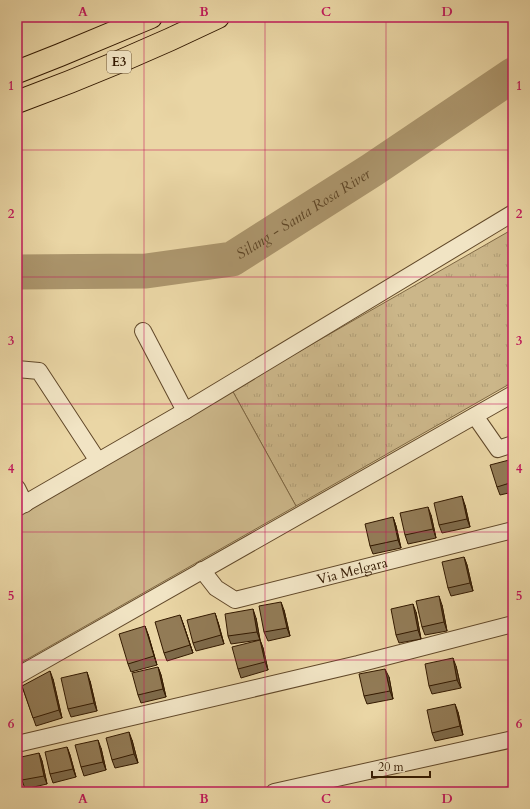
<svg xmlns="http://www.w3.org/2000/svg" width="530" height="809" viewBox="0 0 530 809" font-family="Cardo,serif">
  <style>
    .grass { fill: url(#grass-tufts); stroke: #7f6844 }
    .park { fill: #cbb689; stroke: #7f6844 }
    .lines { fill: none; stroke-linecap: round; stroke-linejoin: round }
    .river { stroke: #ac966d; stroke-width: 35 }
    .street-casing { stroke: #614829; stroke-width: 18 }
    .highway-casing { stroke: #331900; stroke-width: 24 }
    .street { stroke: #f1e4c4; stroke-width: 16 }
    .highway { stroke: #ead6a5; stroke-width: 22 }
    .wall { fill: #7e6a4a; stroke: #331900 }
    .shaded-wall { fill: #66563c; stroke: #331900 }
    .building { fill: #927b56; stroke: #331900 }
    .grid { fill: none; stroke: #c2185b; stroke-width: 1; stroke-opacity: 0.55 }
    .labels { text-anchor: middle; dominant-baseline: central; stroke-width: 3; stroke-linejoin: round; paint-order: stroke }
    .shield { fill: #f1e4c4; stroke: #6c563b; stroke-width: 1 }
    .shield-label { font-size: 13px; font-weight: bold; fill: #331900 }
    .street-label { font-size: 14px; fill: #331900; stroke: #f1e4c4 }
    .water-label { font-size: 15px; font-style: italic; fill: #5d4526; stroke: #f1e4c4 }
    .neatline { fill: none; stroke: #c2185b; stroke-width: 1.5 }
    .grid-label { font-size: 13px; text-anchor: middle; font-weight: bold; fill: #c2185b }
  </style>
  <defs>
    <pattern id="grass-tufts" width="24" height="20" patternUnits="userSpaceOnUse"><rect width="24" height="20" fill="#cbb689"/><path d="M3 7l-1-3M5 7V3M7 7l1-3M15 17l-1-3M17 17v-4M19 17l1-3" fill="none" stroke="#af9c74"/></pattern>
  </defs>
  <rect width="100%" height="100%" fill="#ead6a5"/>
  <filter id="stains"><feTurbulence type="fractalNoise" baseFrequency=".005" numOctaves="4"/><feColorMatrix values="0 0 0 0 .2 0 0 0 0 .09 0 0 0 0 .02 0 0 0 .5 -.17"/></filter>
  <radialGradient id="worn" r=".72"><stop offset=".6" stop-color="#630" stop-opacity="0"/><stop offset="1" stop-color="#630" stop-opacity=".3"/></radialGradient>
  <path class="grass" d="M513 229V382L296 506 232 390Z"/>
  <path class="park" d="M232 390 296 506 17 665V515Z"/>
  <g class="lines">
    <path class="river" id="s1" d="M17 272 146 271 232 259 372 170 513 75"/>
    <g class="street-casing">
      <g id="street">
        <path d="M143 331 185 411"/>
        <path d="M17 369 39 371 98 461"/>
        <path d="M475 416 498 449 513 444"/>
        <path d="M17 488 25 504"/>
        <path d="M17 508 185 411 513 213"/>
        <path id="s2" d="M202 570 216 588 235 600 513 530"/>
        <path d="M17 676 513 394"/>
        <path d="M17 744 358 664 513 624"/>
        <path d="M274 792 513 739"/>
      </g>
    </g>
    <g class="highway-casing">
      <path id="highway" d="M17 72 60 55 151 17
        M17 102C85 77 152 49 218 17"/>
    </g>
    <use href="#street" class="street"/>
    <use href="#highway" class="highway"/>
  </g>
  <path class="wall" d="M513 459V492L500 495 497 487Z
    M465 505 470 527 442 533 439 525Z
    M431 515 436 538 408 544 405 535Z
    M393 517 396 526 401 548 373 554 370 546Z
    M464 557 467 565 473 591 451 596 448 588Z
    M442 605 447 631 425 635 422 627Z
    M284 610 290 636 268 641 264 632Z
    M416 612 421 639 399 643 396 635Z
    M256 618 260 640 263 648 268 670 241 678 238 669 259 640 231 644 228 636Z
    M218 622 224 644 196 651 193 643Z
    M183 623 193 653 167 661 164 653Z
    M148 634 157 665 131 672 128 664Z
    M456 666 461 688 432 694 429 686Z
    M158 667 161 675 166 697 141 703 138 695Z
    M389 677 393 699 367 704 364 696Z
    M53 679 62 718 36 726 22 686Z
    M90 681 97 711 71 717 68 709Z
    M458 712 463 735 435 741 432 733Z
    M132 740 138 763 115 768 112 760Z
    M67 747 70 755 76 777 53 783 50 774Z
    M101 748 106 770 84 776 81 767Z
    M39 753 42 761 47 784 25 789 22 780Z"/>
  <path class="shaded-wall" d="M462 496 465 505 470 527 467 519Z
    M428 507 431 515 436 538 433 529Z
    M393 517 396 526 401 548 398 540Z
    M464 557 467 565 473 591 470 583Z
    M439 596 442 605 447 631 444 622Z
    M281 602 284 610 290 636 287 628Z
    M413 604 416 612 421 639 418 630Z
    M253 609 256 618 260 640 257 632Z
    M215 613 218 622 224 644 221 635Z
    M180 615 183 623 193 653 190 645Z
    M145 626 148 634 157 665 154 656Z
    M260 640 263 648 268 670 265 662Z
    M453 658 456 666 461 688 457 680Z
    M158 667 161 675 166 697 163 689Z
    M385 669 389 677 393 699 390 691Z
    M50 671 53 679 62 718 59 710Z
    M87 672 90 681 97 711 94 703Z
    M455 704 458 712 463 735 460 726Z
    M129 732 132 740 138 763 134 754Z
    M98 740 101 748 106 770 103 762Z
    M67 747 70 755 76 777 73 769Z
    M39 753 42 761 47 784 44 776Z"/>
  <path class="building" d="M513 459V482L497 487 490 465Z
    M462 496 467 519 439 525 434 503Z
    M428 507 433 529 405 535 400 513Z
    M393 517 398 540 370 546 365 524Z
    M464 557 470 583 448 588 442 562Z
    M439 596 444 622 422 627 416 601Z
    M281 602 287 628 264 632 259 606Z
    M413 604 418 630 396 635 391 609Z
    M253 609 257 632 228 636 225 614Z
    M215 613 221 635 193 643 187 620Z
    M180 615 190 645 164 653 155 622Z
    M145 626 154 656 128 664 119 634Z
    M260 640 265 662 238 669 232 647Z
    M453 658 457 680 429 686 425 664Z
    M158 667 163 689 138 695 132 673Z
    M385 669 390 691 364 696 359 674Z
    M50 671 59 710 33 718 22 686Z
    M87 672 94 703 68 709 61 678Z
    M455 704 460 726 432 733 427 710Z
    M129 732 134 754 112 760 106 738Z
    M98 740 103 762 81 767 75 745Z
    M67 747 73 769 50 774 45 752Z
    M39 753 44 776 22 780 17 758Z
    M513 786V792H503L502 788Z"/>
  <path class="grid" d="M144 17V792M265 17V792M386 17V792M17 150H513M17 277H513M17 404H513M17 532H513M17 660H513"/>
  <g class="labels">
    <rect class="shield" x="107" y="51" width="24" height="22" rx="3"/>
    <g class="shield-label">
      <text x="119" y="62">E3</text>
    </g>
    <g class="street-label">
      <text stroke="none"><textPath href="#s2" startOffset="166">Via Melgara</textPath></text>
    </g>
    <g class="water-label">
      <text stroke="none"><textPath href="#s1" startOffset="300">Silang - Santa Rosa River</textPath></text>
    </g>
  </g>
  <rect width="530" height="809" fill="none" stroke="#ead6a5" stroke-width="44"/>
  <path d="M372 771v6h58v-6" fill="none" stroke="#331900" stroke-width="2"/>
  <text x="378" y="771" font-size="12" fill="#331900" stroke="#f1e4c4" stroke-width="3" paint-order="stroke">20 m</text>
  <rect x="22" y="22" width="486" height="765" class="neatline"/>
  <g class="grid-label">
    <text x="83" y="16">A</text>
    <text x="204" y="16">B</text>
    <text x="326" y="16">C</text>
    <text x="447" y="16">D</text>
    <text x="11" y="90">1</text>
    <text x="519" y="90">1</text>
    <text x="11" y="218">2</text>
    <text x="519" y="218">2</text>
    <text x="11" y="345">3</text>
    <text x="519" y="345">3</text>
    <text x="11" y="473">4</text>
    <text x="519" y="473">4</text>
    <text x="11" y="600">5</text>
    <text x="519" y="600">5</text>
    <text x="11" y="728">6</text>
    <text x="519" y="728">6</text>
    <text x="83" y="803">A</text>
    <text x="204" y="803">B</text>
    <text x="326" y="803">C</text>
    <text x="447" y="803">D</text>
  </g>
  <rect width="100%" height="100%" filter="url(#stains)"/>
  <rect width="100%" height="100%" fill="url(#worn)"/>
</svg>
